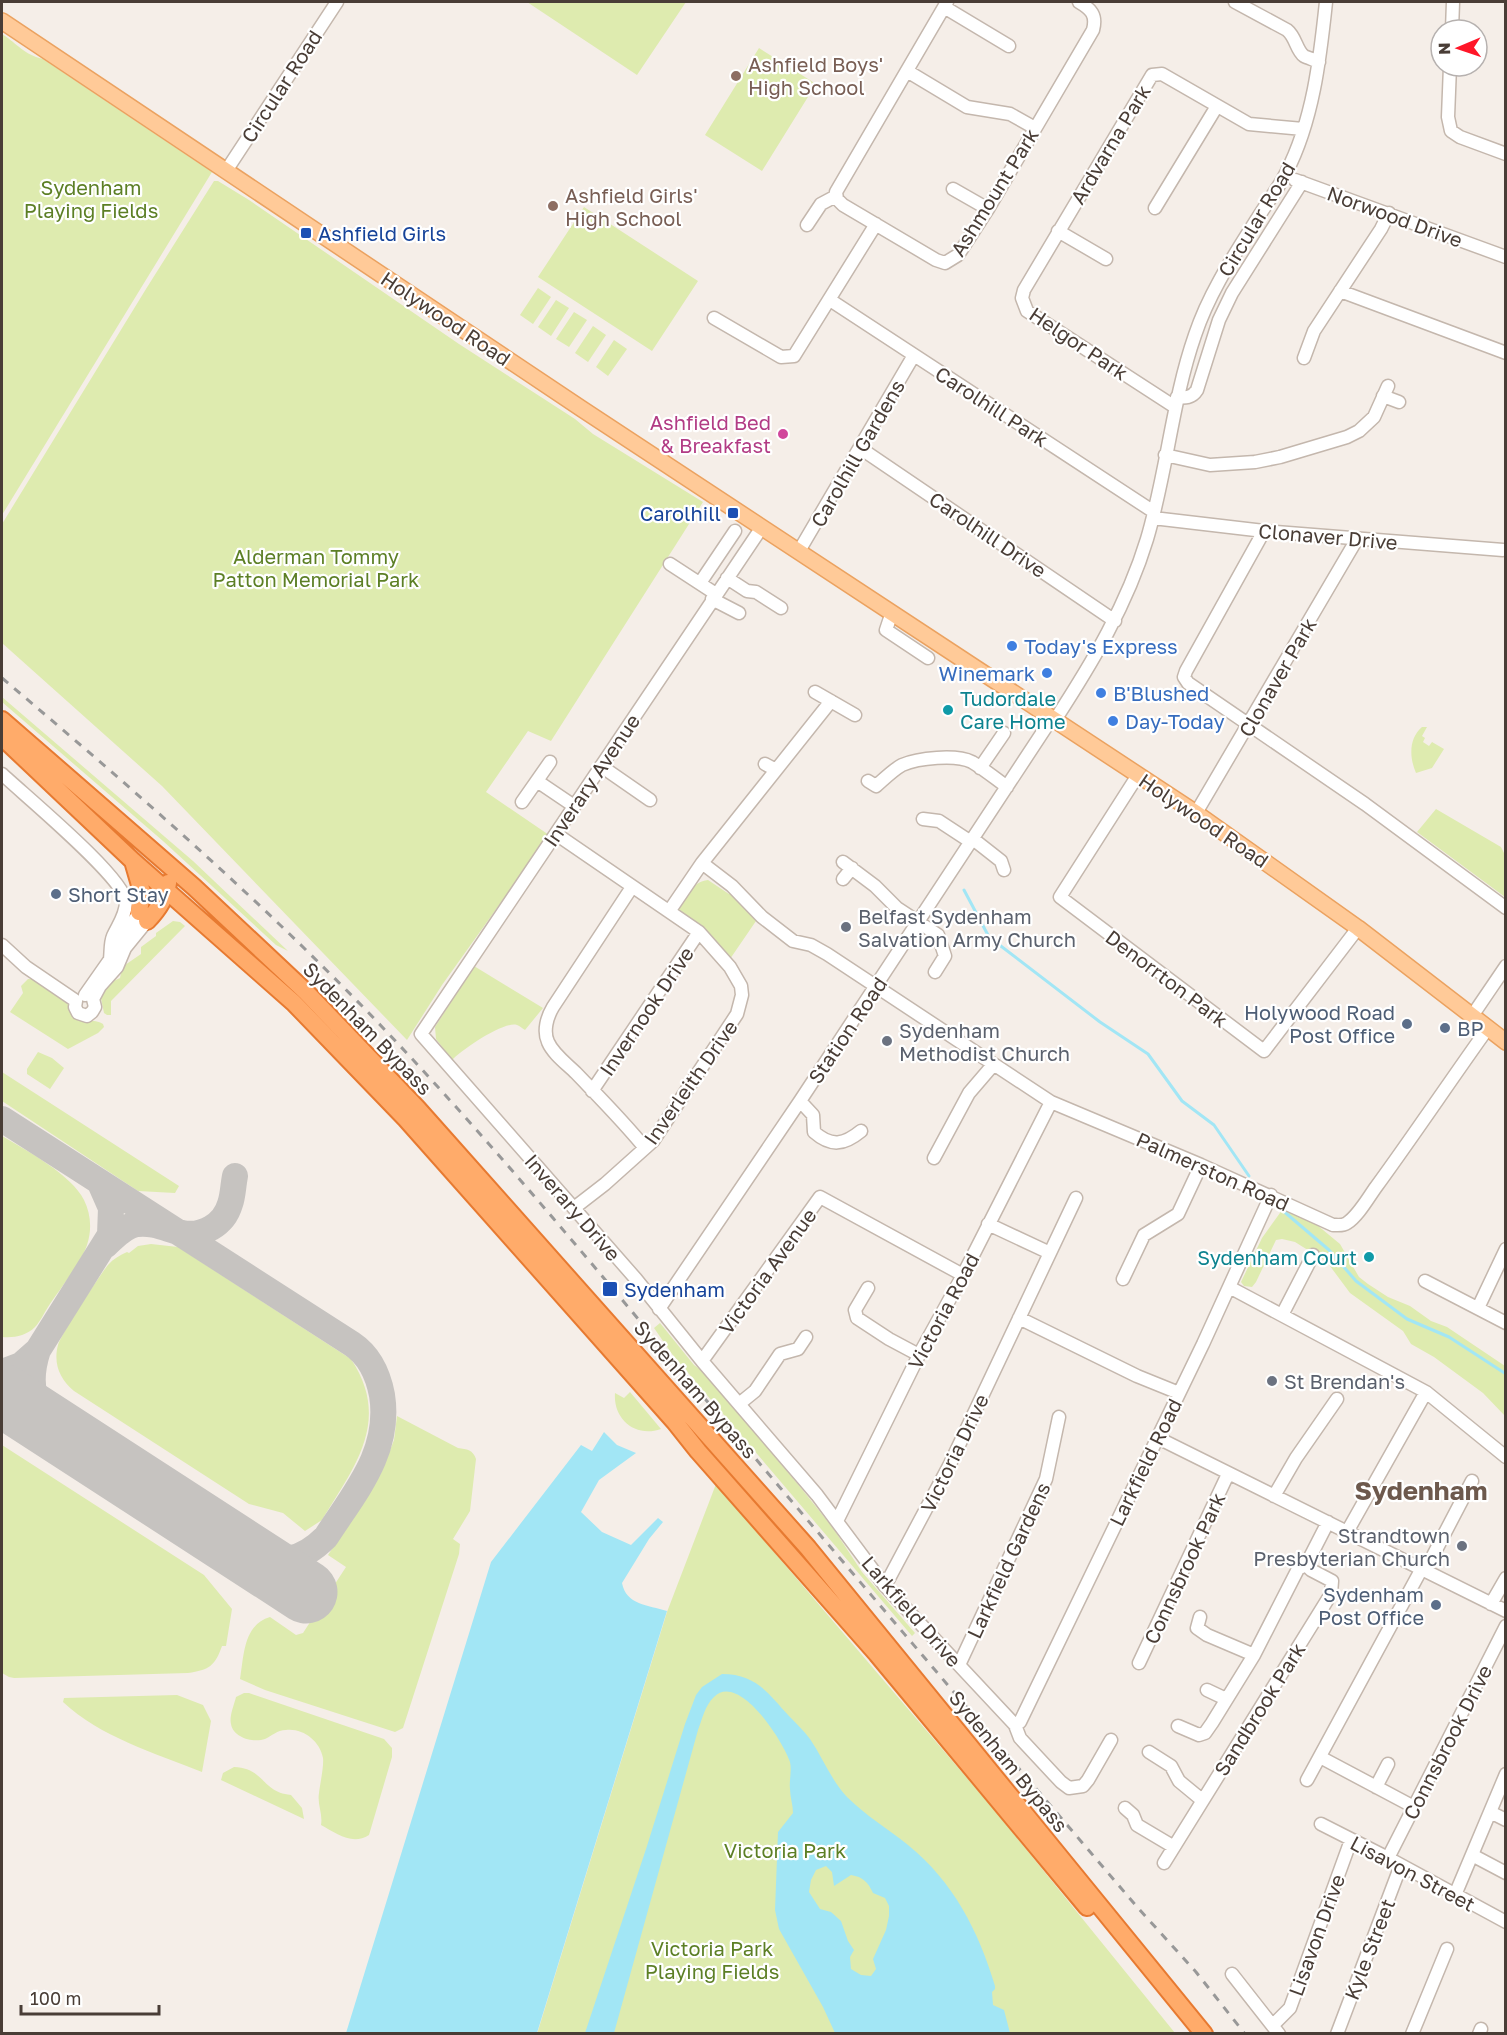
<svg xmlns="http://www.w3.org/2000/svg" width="1507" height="2035" viewBox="0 0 1507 2035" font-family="'Golos Text',sans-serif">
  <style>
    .green { fill: #deebaf }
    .water { fill: #a2e6f5; fill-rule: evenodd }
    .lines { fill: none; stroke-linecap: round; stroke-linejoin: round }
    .stream { stroke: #a2e6f5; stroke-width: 3 }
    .taxiway { stroke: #c6c3c0; stroke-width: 26 }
    .runway { stroke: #c6c3c0; stroke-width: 63 }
    .minor-casing { stroke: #c4b7ad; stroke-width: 15 }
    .major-casing { stroke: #eba260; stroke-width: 18 }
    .highway-casing { stroke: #e77a31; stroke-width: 20 }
    .minor { stroke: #fff; stroke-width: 12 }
    .major { stroke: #ffca98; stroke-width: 15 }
    .highway { stroke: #ffab6a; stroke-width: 16 }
    .rail { stroke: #989898; stroke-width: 3; stroke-dasharray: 8 8; stroke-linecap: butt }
    .education-dot { fill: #8d6e63; stroke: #fff; stroke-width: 2 }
    .transit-dot { fill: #1a4fb4; stroke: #fff; stroke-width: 2 }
    .hotel-dot { fill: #d1479c; stroke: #fff; stroke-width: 2 }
    .shop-dot { fill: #3f7fe0; stroke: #fff; stroke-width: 2 }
    .culture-dot { fill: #0f9aa8; stroke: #fff; stroke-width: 2 }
    .service-dot { fill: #5c6f8a; stroke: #fff; stroke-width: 2 }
    .worship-dot { fill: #6b7280; stroke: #fff; stroke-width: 2 }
    .labels { text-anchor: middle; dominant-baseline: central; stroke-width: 4.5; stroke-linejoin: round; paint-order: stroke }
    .education-label { font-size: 20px; fill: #785e54; stroke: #fff; text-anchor: start }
    .street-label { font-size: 20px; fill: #493d36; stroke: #fff }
    .park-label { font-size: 20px; fill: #5c7f25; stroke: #fff }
    .transit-label { font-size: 20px; fill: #164399; stroke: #fff; text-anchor: start }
    .hotel-label { font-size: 20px; fill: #b23c85; stroke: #fff; text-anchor: end }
    .shop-label { font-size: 20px; fill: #366cbe; stroke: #fff; text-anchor: start }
    .culture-label { font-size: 20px; fill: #0d838f; stroke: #fff; text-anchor: start }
    .service-label { font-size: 20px; fill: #4e5e75; stroke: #fff; text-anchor: start }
    .worship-label { font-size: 20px; fill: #5b616d; stroke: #fff; text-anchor: start }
    .district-label { font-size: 26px; font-weight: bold; fill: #6d594d; stroke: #fff }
  </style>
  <rect width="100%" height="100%" fill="#f5eee8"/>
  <path class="green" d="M527 2H686L637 75Z
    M2 34C19 45 23 54 43 59L212 172 2 515Z
    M759 48 816 84 762 171 705 135Z
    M214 181H218L249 200 459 344 575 419 593 434 703 502 551 741 528 731 486 792 549 835 442 985 407 1040 162 786 2 643V524L146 289Z
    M584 207 698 281 652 351 538 277Z
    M538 288 551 297 533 324 520 315Z
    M556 300 569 308 551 336 538 327Z
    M574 312 587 320 569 347 556 339Z
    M593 326 606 335 588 362 575 353Z
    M614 340 627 349 608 376 596 367Z
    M2 697 193 861 288 951 276 945 163 841 2 702Z
    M1422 727H1427L1422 736 1425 738 1423 742 1429 746 1432 742 1444 749 1432 768 1416 773C1409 757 1409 738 1422 727Z
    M1436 809 1501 847 1505 855V897L1417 832Z
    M708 880 729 894 731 892 756 921 730 959 710 935 678 909C686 896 692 882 708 880Z
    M173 921 180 922 185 926 111 1001V1015H107L104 1013 100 994 105 985 120 978 123 963 125 965 141 954V947L156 936V933Z
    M474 966 543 1008 525 1030C525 1030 518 1025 517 1025 503 1021 462 1050 452 1060L436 1039 435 1027Z
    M28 979H35L67 1001C69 1004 69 1008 71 1011 77 1026 93 1017 103 1024L104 1027 98 1033 68 1049 10 1012 23 993 21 986Z
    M38 1052 52 1058 64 1068 50 1089 27 1074V1069Z
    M2 1072 179 1186 175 1193 138 1191 2 1101Z
    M2 1136C26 1150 72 1175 84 1200 91 1214 92 1230 87 1245 81 1263 59 1290 48 1307 44 1313 40 1322 35 1327 26 1336 14 1338 2 1337Z
    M1285 1206 1311 1220 1340 1244 1359 1277 1368 1284 1388 1297 1410 1306 1431 1321 1447 1327 1505 1366V1416L1483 1393 1434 1357 1411 1344 1403 1331 1350 1293 1327 1262 1295 1242 1282 1239 1276 1240 1256 1282 1252 1287 1244 1286 1241 1282 1262 1238Z
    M151 1244 178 1247 351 1359C392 1421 354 1467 322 1520L305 1531 283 1513 249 1504 74 1391C60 1379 53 1364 58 1345 61 1334 99 1276 108 1265 113 1259 120 1255 127 1252L129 1253 138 1246Z
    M660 1323 694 1365 705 1373 801 1488 833 1528 862 1572 915 1633 912 1636 672 1354 654 1328Z
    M630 1392 661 1429C635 1438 613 1419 615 1393L624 1398Z
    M397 1416 458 1448C467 1449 473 1450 476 1459L470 1511 453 1539 460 1544 459 1554 403 1728 395 1732 265 1690 240 1679C244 1656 243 1625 270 1617L296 1635 303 1633 346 1567 328 1555 381 1473 394 1440Z
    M2 1445 204 1575 232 1609 226 1646H222C215 1666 209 1670 188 1673L14 1678 9 1677 2 1673Z
    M716 1484 996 1812 1175 2033 537 2034 667 1612Z
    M244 1693H249L384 1739 392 1748V1757L369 1835C352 1846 336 1833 321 1825 323 1814 317 1804 319 1793 320 1784 324 1766 323 1758 320 1741 303 1728 286 1730 277 1730 272 1736 265 1739 254 1743 233 1738 231 1724 229 1717 234 1705 236 1697Z
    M177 1695 203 1705 211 1721 202 1772C155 1753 100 1737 63 1702L64 1698Z
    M234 1767C265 1768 261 1792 291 1795L302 1808 304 1819 221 1780 223 1773Z"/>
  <path class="water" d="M604 1432 617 1445 636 1453 599 1480 581 1512 602 1532 631 1545 658 1518 663 1522 649 1539 622 1583C626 1605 648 1605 667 1611L537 2033H346L491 1562 581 1445 592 1451Z
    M722 1674C756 1674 768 1693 789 1716 796 1723 804 1731 810 1739 823 1758 831 1780 847 1797 865 1815 888 1829 908 1845 953 1881 979 1932 995 1986V1989L992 1992 993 2005 1004 2010 1010 2033H835L823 2007 779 1929 775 1910 778 1832 793 1813C793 1805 790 1797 790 1789 789 1780 792 1771 790 1762 783 1741 739 1672 714 1697 705 1705 702 1720 698 1730L614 2033H585L647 1846 685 1724 696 1695 702 1687ZM826 1866 832 1872 834 1886 851 1875C863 1877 868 1882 873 1893L885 1898 889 1906V1916L886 1930 873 1959 876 1969 871 1976 861 1975 851 1969 850 1957 854 1950 848 1941 841 1921 831 1912 820 1909 809 1892 811 1880 816 1870Z"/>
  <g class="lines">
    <path class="stream" d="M964 890 989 937 1100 1022 1148 1054 1182 1101 1214 1125 1249 1176
      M1281 1209 1329 1250 1356 1281 1407 1319 1449 1337 1506 1374"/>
    <path class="taxiway" d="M2 1119 352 1344C370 1356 378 1374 382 1395 391 1452 355 1492 326 1537 301 1562 280 1564 248 1554
      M106 1245C115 1237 124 1226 137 1224 154 1222 166 1229 182 1233 202 1237 224 1225 230 1204 233 1196 233 1186 235 1176
      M38 1350 110 1235 111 1208 100 1183
      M2 1372 21 1365 38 1350C26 1387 34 1409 63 1434"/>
    <path class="runway" d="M2 1395 306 1592"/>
    <g class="minor-casing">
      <path id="minor" d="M947 2 836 192 837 199 843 205 936 260 945 263 958 255 988 209 1093 30C1097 15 1091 9 1079 2
        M1235 2 1287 30C1296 37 1296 50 1304 56 1308 58 1315 60 1319 62
        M944 7 1009 46
        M1452 30 1453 2
        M1450 66 1448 117 1451 131 1460 137 1506 154
        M907 71 967 107 1010 114 1035 128
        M226 171 337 2
        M1295 180 1506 257
        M953 189 988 209
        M1155 208 1217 106
        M807 225 821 204 836 196
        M1058 231 1106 259
        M1340 291 1506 353
        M830 300 1154 512
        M714 318 781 357 794 356 876 224
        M1304 358 1314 331 1381 229 1389 213
        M1383 396 1399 402
        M1177 397C1185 398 1192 398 1197 390L1219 320 1232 293 1302 182
        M1175 407 1027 311 1022 298 1024 290 1152 75 1162 74 1249 124 1303 129
        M860 448 1115 621
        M1165 455 1210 465 1255 462 1280 457 1347 437 1359 431 1374 417 1388 386
        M1153 518 1264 531 1503 550
        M762 527 421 1034 636 1279 702 1361 817 1495 885 1586 1015 1725
        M1264 531 1186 671 1184 677 1188 683 1365 804 1506 908
        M799 551 914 355
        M670 564 716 594
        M727 578 747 591 756 592 781 608
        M700 583 735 531
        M712 599 739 613
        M892 612 886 630 928 658
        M815 692 855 715
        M1055 720C1092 663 1127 605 1147 539 1167 472 1172 401 1195 335 1209 293 1233 257 1257 219 1266 204 1278 189 1286 173 1313 121 1320 59 1326 2
        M765 764 776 770
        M601 766 650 800
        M980 768 1004 733
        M2 774C23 794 125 878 126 902 126 915 118 925 113 936 110 943 111 952 110 959
        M1138 775 1060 897 1264 1051 1358 928
        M537 781 574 806
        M868 781 876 786C884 779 893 770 902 765 918 758 956 754 972 762 984 769 996 779 1007 787
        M522 802 550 762
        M1196 813 1357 539
        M923 819 939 821 971 842
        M556 834 699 932 730 967 741 986 742 995 737 1014 653 1141 605 1184 574 1208
        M973 839 1001 861 1004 870
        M843 862 875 886 897 908 938 935 945 956 935 972
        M702 863 732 886 762 917 793 941 811 945 827 954 1051 1102 1201 1165 1333 1225C1338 1225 1343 1226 1347 1223 1358 1216 1368 1198 1376 1187 1414 1135 1450 1081 1488 1028
        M843 879 852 868
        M632 887 553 1007C547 1017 543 1031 548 1042 553 1054 567 1064 576 1073 600 1098 624 1122 645 1148
        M670 910 702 863 831 701
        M2 945 26 967 76 1001
        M85 995 118 948 139 912
        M76 1001 75 1007 78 1013 87 1016 92 1012 95 1007 93 999 100 986 117 967 125 948 147 921
        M1472 1016 1506 966
        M592 1091 699 932
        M800 1101 813 1115 814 1132C831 1147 844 1145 861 1131
        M934 1158 969 1093 993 1065
        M988 1224 1050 1253
        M1123 1279 1144 1235 1178 1214 1201 1165
        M1425 1281 1506 1323
        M1229 1287 1426 1392 1506 1457
        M868 1288 855 1310 857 1318 889 1339 919 1355
        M1478 1308 1506 1249
        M659 1309 800 1101 1052 718
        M1282 1315 1313 1255
        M1019 1318 1137 1376 1179 1393
        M702 1361 820 1197 963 1275
        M739 1404 755 1391 780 1354 798 1349 806 1337
        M1158 1438 1506 1611
        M1274 1496 1296 1458 1337 1399
        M837 1521 919 1355 963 1275 1051 1102
        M1347 1532 1426 1392
        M1425 1571 1472 1481
        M885 1586 950 1464 1076 1198
        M1491 1604 1506 1578
        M1200 1617 1197 1628 1207 1635 1254 1655
        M1139 1663 1228 1474
        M959 1665 1046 1479 1059 1417
        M1207 1690 1226 1699
        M1015 1725 1020 1722 1203 1344 1271 1195
        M1015 1725 1020 1738 1061 1782 1069 1788 1083 1786 1088 1780 1111 1740
        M1178 1726 1199 1735 1205 1733 1212 1723 1254 1655 1298 1569 1306 1565 1328 1522
        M1149 1752 1171 1766 1179 1781 1202 1800
        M1320 1757 1414 1807
        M1307 1780 1421 1570
        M1376 1787 1388 1764
        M1125 1808 1133 1815 1137 1825 1174 1847
        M1490 1812 1506 1820
        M1321 1824 1388 1858 1506 1922
        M1472 1855 1506 1873
        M1388 1858 1506 1626
        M1164 1863 1331 1594 1332 1581 1311 1570 1306 1565
        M1455 1895 1506 1774
        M1232 1974 1279 2034
        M1273 2025 1290 2008 1351 1840
        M1337 2034 1401 1865
        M1412 2034 1447 1949
        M1479 2034 1481 2029"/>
    </g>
    <g class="major-casing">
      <path id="major" d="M2 21 582 409 1196 813 1358 928 1506 1042"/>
    </g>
    <g class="highway-casing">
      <path id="highway" d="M2 720 194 887 306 992 417 1108 808 1548 1204 2034
        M2 737 133 861 294 1003 406 1119 675 1422 698 1451 877 1654 1087 1907
        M133 861 142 892 139 912
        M147 921C158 910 166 898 168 883"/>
    </g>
    <use href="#minor" class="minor"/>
    <use href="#major" class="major"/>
    <use href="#highway" class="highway"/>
    <path class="rail" d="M2 678C126 783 249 890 363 1007 482 1130 591 1263 701 1394 846 1566 992 1737 1138 1908L1196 1972 1245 2034"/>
  </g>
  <g class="education-dot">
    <circle cx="736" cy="76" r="6"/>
    <circle cx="553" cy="206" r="6"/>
  </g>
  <g class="transit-dot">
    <rect x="300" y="227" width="12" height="12" rx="3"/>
    <rect x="727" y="507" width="12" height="12" rx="3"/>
    <rect x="602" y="1281" width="16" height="16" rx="3"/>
  </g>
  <circle class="hotel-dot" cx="783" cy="434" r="6"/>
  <g class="shop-dot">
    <circle cx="1012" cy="646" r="6"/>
    <circle cx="1047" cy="673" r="6"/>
    <circle cx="1101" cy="693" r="6"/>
    <circle cx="1113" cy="721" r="6"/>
  </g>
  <g class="culture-dot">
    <circle cx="948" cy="710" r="6"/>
    <circle cx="1369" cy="1257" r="6"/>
  </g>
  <g class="service-dot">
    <circle cx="56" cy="894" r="6"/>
    <circle cx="1407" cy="1024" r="6"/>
    <circle cx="1445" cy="1028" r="6"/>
    <circle cx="1436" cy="1605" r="6"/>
  </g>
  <g class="worship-dot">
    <circle cx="846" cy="927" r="6"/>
    <circle cx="887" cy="1041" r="6"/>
    <circle cx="1272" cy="1381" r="6"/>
    <circle cx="1462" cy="1546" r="6"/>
  </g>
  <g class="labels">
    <g class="education-label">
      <text x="748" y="64">Ashfield Boys'<tspan x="748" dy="23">High School</tspan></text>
      <text x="565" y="195">Ashfield Girls'<tspan x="565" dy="23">High School</tspan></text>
    </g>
    <g class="street-label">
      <text transform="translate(281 86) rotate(-57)">Circular Road</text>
      <text transform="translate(1110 144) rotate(-59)">Ardvarna Park</text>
      <text transform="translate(994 192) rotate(-58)">Ashmount Park</text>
      <text transform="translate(1395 216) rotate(20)">Norwood Drive</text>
      <text transform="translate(1256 219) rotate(-59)">Circular Road</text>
      <text transform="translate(446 318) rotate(34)">Holywood Road</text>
      <text transform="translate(1079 343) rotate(34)">Helgor Park</text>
      <text transform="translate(992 406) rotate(33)">Carolhill Park</text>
      <text transform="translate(857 453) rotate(-60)">Carolhill Gardens</text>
      <text transform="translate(988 534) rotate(34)">Carolhill Drive</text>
      <text transform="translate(1328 536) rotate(5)">Clonaver Drive</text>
      <text transform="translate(1277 677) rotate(-60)">Clonaver Park</text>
      <text transform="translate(591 780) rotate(-56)">Inverary Avenue</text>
      <text transform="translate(1204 820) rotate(34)">Holywood Road</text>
      <text transform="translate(1167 978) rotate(37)">Denorrton Park</text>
      <text transform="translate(646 1011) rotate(-56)">Invernook Drive</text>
      <text transform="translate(368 1028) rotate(46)">Sydenham Bypass</text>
      <text transform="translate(847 1030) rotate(-56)">Station Road</text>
      <text transform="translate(690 1082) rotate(-55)">Inverleith Drive</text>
      <text transform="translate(1213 1171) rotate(24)">Palmerston Road</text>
      <text transform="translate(573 1207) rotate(49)">Inverary Drive</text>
      <text transform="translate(767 1271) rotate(-54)">Victoria Avenue</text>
      <text transform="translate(943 1311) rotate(-62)">Victoria Road</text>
      <text transform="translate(696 1389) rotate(49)">Sydenham Bypass</text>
      <text transform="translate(954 1453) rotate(-64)">Victoria Drive</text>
      <text transform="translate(1145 1462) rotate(-64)">Larkfield Road</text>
      <text transform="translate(1008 1560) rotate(-65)">Larkfield Gardens</text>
      <text transform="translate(1184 1568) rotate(-65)">Connsbrook Park</text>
      <text transform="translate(912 1611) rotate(49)">Larkfield Drive</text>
      <text transform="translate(1259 1709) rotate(-58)">Sandbrook Park</text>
      <text transform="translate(1447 1742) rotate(-63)">Connsbrook Drive</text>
      <text transform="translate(1009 1761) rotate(51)">Sydenham Bypass</text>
      <text transform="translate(1413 1873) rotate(28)">Lisavon Street</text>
      <text transform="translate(1316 1935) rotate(-70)">Lisavon Drive</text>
      <text transform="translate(1369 1949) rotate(-69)">Kyle Street</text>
    </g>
    <g class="park-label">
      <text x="91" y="187">Sydenham<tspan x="91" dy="23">Playing Fields</tspan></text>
      <text x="316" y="556">Alderman Tommy<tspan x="316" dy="23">Patton Memorial Park</tspan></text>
      <text x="785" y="1850">Victoria Park</text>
      <text x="712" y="1948">Victoria Park<tspan x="712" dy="23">Playing Fields</tspan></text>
    </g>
    <g class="transit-label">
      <text x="318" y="233">Ashfield Girls</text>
      <text x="721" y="513" text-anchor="end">Carolhill</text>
      <text x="624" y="1289">Sydenham</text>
    </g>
    <g class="hotel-label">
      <text x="771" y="422">Ashfield Bed<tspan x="771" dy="23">&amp; Breakfast</tspan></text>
    </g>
    <g class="shop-label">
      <text x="1024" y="646">Today's Express</text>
      <text x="1035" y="673" text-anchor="end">Winemark</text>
      <text x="1113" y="693">B'Blushed</text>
      <text x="1125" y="721">Day-Today</text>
    </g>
    <g class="culture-label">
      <text x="960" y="698">Tudordale<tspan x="960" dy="23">Care Home</tspan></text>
      <text x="1357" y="1257" text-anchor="end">Sydenham Court</text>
    </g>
    <g class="service-label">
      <text x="68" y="894">Short Stay</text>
      <text x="1395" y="1012" text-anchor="end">Holywood Road<tspan x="1395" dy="23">Post Office</tspan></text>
      <text x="1457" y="1028">BP</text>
      <text x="1424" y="1594" text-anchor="end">Sydenham<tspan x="1424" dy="23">Post Office</tspan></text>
    </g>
    <g class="worship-label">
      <text x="858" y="916">Belfast Sydenham<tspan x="858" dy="23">Salvation Army Church</tspan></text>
      <text x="899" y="1030">Sydenham<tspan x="899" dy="23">Methodist Church</tspan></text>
      <text x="1284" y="1381">St Brendan's</text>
      <text x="1450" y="1535" text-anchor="end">Strandtown<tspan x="1450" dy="23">Presbyterian Church</tspan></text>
    </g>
    <g class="district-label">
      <text x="1421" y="1490">Sydenham</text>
    </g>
  </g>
  <rect width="1507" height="2035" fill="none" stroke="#493d36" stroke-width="6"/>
  <g transform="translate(1459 48) rotate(268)"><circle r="28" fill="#ffffff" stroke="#b6b1af" stroke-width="1.5"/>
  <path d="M0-4.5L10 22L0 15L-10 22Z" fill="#ff1628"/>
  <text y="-9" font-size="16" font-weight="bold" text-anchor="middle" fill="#493d36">N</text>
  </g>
  <path d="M21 2005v9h138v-9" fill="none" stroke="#493d36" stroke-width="3"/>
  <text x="30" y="2005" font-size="18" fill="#493d36" stroke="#ffffff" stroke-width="4.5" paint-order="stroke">100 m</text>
</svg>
